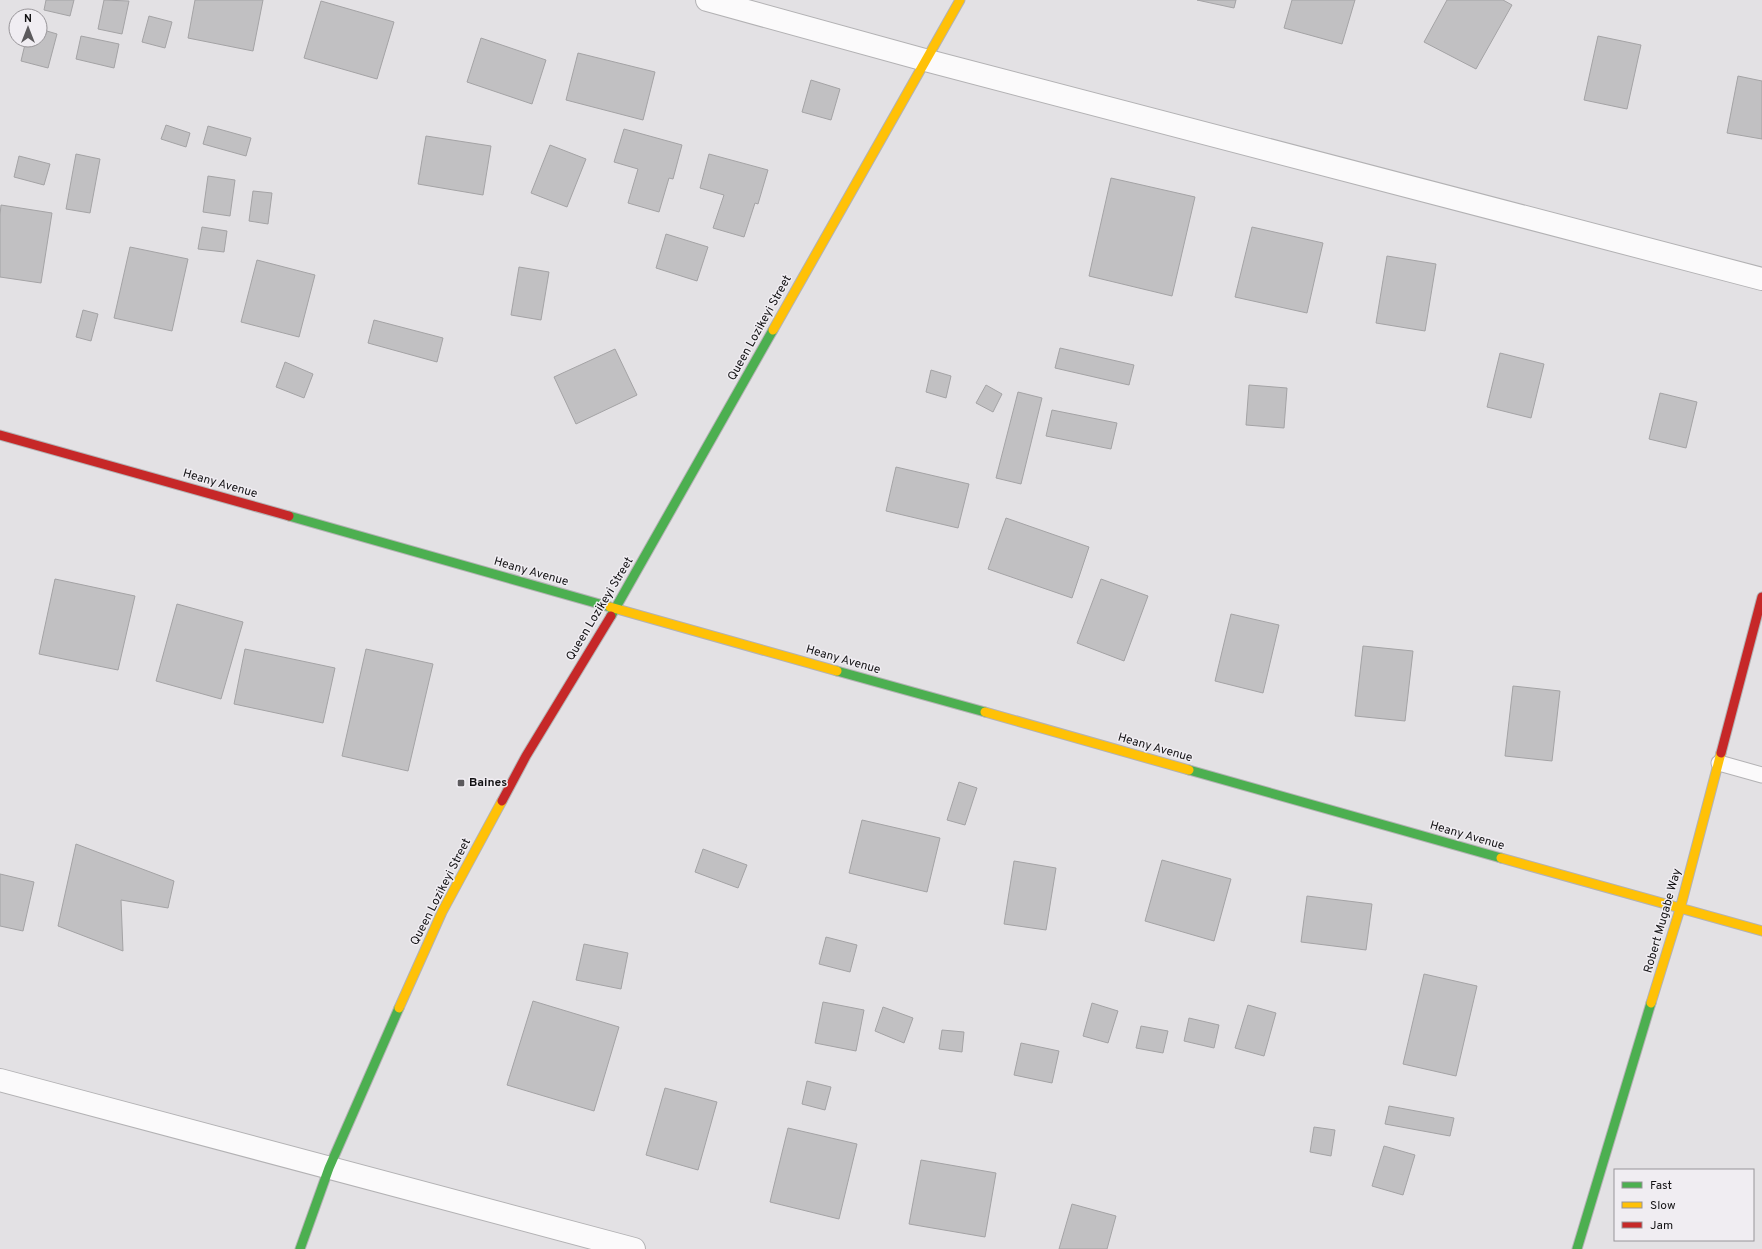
<svg xmlns="http://www.w3.org/2000/svg" width="1762" height="1249" viewBox="0 0 1762 1249" font-family="Overpass,sans-serif">
  <style>
    .building { fill: #c1c0c2; stroke: #a4a3a5 }
    .lines { fill: none; stroke-linecap: round; stroke-linejoin: round }
    .lane-casing { stroke: #b3b2b4; stroke-width: 17 }
    .street-casing { stroke: #b3b2b4; stroke-width: 24 }
    .fast-casing { stroke: #b3b2b4; stroke-width: 11 }
    .slow-casing { stroke: #b3b2b4; stroke-width: 11 }
    .jam-casing { stroke: #b3b2b4; stroke-width: 11 }
    .lane { stroke: #fbfafb; stroke-width: 15 }
    .street { stroke: #fbfafb; stroke-width: 22 }
    .fast { stroke: #4caf50; stroke-width: 9 }
    .slow { stroke: #ffc107; stroke-width: 9 }
    .jam { stroke: #c62828; stroke-width: 9 }
    .poi-dot { fill: #5c5a5d; stroke: #f0edf2; stroke-width: 1.5 }
    .labels { text-anchor: middle; dominant-baseline: central; stroke-width: 3; stroke-linejoin: round; paint-order: stroke }
    .street-label { font-size: 12px; fill: #131214; stroke: #f0edf2 }
    .poi-label { font-size: 12px; font-weight: bold; fill: #131214; stroke: #f0edf2; text-anchor: start }
  </style>
  <rect width="100%" height="100%" fill="#e3e1e4"/>
  <path class="building" d="M46 0H74L70 16 44 10Z
    M104 0 129 1 122 34 98 29Z
    M195 0H263L253 51 188 38Z
    M1197 0H1236L1234 8Z
    M1292 0H1355L1342 44 1284 28Z
    M1447 0H1503L1512 5 1476 69 1424 42Z
    M321 1 394 22 377 79 304 58Z
    M149 16 172 22 165 48 142 42Z
    M40 29 57 34 48 68 21 61 26 40H40Z
    M81 36 119 44 114 68 76 59Z
    M1598 36 1641 45 1627 109 1584 100Z
    M481 38 546 60 532 104 467 82Z
    M578 53 655 72 643 120 566 100Z
    M1738 76 1762 81V139L1727 133Z
    M811 80 840 89 831 120 802 112Z
    M166 125 190 133 186 147 161 139Z
    M208 126 251 138 246 156 203 144Z
    M624 129 682 145 673 179 669 178 659 212 628 203 638 169 614 162Z
    M426 136 491 146 483 195 418 184Z
    M550 145 586 159 567 207 531 193Z
    M76 154 100 159 90 213 66 209Z
    M709 154 768 170 758 204 755 203 744 237 713 228 724 195 700 188Z
    M19 156 50 164 44 185 14 177Z
    M208 176 235 180 230 216 203 212Z
    M1111 178 1195 197 1172 296 1089 276Z
    M253 191 272 193 268 224 249 221Z
    M1 205 52 213 41 283 0 277V215Z
    M202 227 227 231 224 252 198 249Z
    M1252 227 1323 243 1307 313 1235 297Z
    M666 234 708 247 697 281 656 268Z
    M130 247 188 259 172 331 114 318Z
    M1387 256 1436 264 1425 331 1376 323Z
    M257 260 315 275 299 337 241 322Z
    M519 267 549 272 541 320 511 315Z
    M83 310 98 314 91 341 76 337Z
    M374 320 443 338 437 362 368 343Z
    M1060 348 1134 365 1129 385 1055 368Z
    M615 349 637 395 576 424 554 377Z
    M1500 353 1544 364 1531 418 1487 407Z
    M285 362 313 374 304 398 276 387Z
    M931 370 951 376 946 398 926 392Z
    M986 385 1002 394 993 412 976 403Z
    M1249 385 1287 388 1284 428 1246 425Z
    M1018 392 1042 398 1021 484 996 478Z
    M1660 393 1697 402 1686 448 1649 439Z
    M1052 410 1117 423 1111 449 1046 436Z
    M896 467 969 484 958 528 886 511Z
    M1006 518 1089 547 1072 598 988 569Z
    M55 579 135 596 118 670 39 654Z
    M1101 579 1148 596 1124 661 1077 643Z
    M177 604 243 622 221 699 156 681Z
    M1231 614 1279 625 1263 693 1215 681Z
    M1363 646 1413 651 1405 721 1355 716Z
    M245 649 335 668 323 723 234 704Z
    M366 649 433 664 408 771 342 756Z
    M1513 686 1560 691 1552 761 1505 756Z
    M959 782 977 788 965 825 947 820Z
    M862 820 940 838 927 892 849 873Z
    M76 844 174 881 168 908 121 900 123 951 58 926Z
    M703 849 747 865 738 888 695 872Z
    M1162 860 1231 879 1214 941 1145 921Z
    M1014 861 1056 868 1046 930 1004 924Z
    M0 874 34 882 23 931 0 926Z
    M1307 896 1372 904 1366 950 1301 942Z
    M826 937 857 945 850 972 819 964Z
    M584 944 628 953 621 989 576 980Z
    M1424 974 1477 986 1456 1076 1403 1064Z
    M533 1001 619 1027 594 1111 507 1085Z
    M823 1002 864 1010 856 1051 815 1043Z
    M1092 1003 1118 1011 1108 1043 1083 1036Z
    M1248 1005 1276 1013 1264 1056 1235 1048Z
    M883 1007 913 1018 904 1043 875 1031Z
    M1189 1018 1219 1025 1214 1048 1184 1041Z
    M1141 1026 1168 1031 1163 1053 1136 1048Z
    M942 1030 964 1032 962 1052 939 1049Z
    M1021 1043 1059 1051 1052 1083 1014 1075Z
    M807 1081 831 1087 825 1110 802 1104Z
    M665 1088 717 1102 698 1170 646 1155Z
    M1389 1106 1454 1118 1450 1136 1385 1124Z
    M1314 1127 1335 1130 1331 1156 1310 1152Z
    M788 1128 857 1144 839 1219 770 1202Z
    M1384 1146 1415 1155 1403 1195 1372 1186Z
    M921 1160 996 1173 985 1237 909 1224Z
    M1072 1204 1116 1216 1107 1249H1059Z"/>
  <g class="lines">
    <g class="lane-casing">
      <path id="lane" d="M1719 763 1762 775"/>
    </g>
    <g class="street-casing">
      <path id="street" d="M707 0 925 60 1762 279
        M0 1080 634 1249"/>
    </g>
    <g class="fast-casing">
      <path id="fast" d="M289 516 610 607
        M611 616 773 330
        M837 671 985 712
        M1189 770 1501 858
        M300 1249 329 1168 399 1008
        M1577 1249 1651 1003"/>
    </g>
    <g class="slow-casing">
      <path id="slow" d="M773 330 960 0
        M610 607 837 671
        M985 712 1189 770
        M1501 858 1762 931
        M1651 1003 1680 909 1721 753
        M399 1008 442 912 502 801"/>
    </g>
    <g class="jam-casing">
      <path id="jam" d="M0 435 289 516
        M1721 753 1762 597
        M502 801 526 756 611 616"/>
    </g>
    <use href="#lane" class="lane"/>
    <use href="#street" class="street"/>
    <use href="#fast" class="fast"/>
    <use href="#slow" class="slow"/>
    <use href="#jam" class="jam"/>
  </g>
  <rect class="poi-dot" x="457" y="779" width="8" height="8" rx="2"/>
  <g class="labels">
    <g class="street-label">
      <text transform="translate(760 328) rotate(-61)">Queen Lozikeyi Street</text>
      <text transform="translate(220 484) rotate(16)">Heany Avenue</text>
      <text transform="translate(531 572) rotate(16)">Heany Avenue</text>
      <text transform="translate(600 609) rotate(-59)">Queen Lozikeyi Street</text>
      <text transform="translate(843 660) rotate(16)">Heany Avenue</text>
      <text transform="translate(1155 748) rotate(16)">Heany Avenue</text>
      <text transform="translate(1467 836) rotate(16)">Heany Avenue</text>
      <text transform="translate(441 892) rotate(-63)">Queen Lozikeyi Street</text>
      <text transform="translate(1663 921) rotate(-74)">Robert Mugabe Way</text>
    </g>
    <g class="poi-label">
      <text x="469" y="783">Baines</text>
    </g>
  </g>
  <rect x="1614" y="1169" width="140" height="72" fill="#f0edf2" stroke="#989599"/>
  <rect x="1622" y="1182" width="20" height="6" fill="#4caf50" stroke="#989599"/>
  <text x="1650" y="1189" font-size="12" fill="#131214">Fast</text>
  <rect x="1622" y="1202" width="20" height="6" fill="#ffc107" stroke="#989599"/>
  <text x="1650" y="1209" font-size="12" fill="#131214">Slow</text>
  <rect x="1622" y="1222" width="20" height="6" fill="#c62828" stroke="#989599"/>
  <text x="1650" y="1229" font-size="12" fill="#131214">Jam</text>
  <g transform="translate(28 28)"><circle r="19" fill="#f0edf2" stroke="#989599"/>
  <path d="M0-3L7 15L0 10L-7 15Z" fill="#5c5a5d"/>
  <text y="-6" font-size="11" font-weight="bold" text-anchor="middle" fill="#131214">N</text>
  </g>
</svg>
